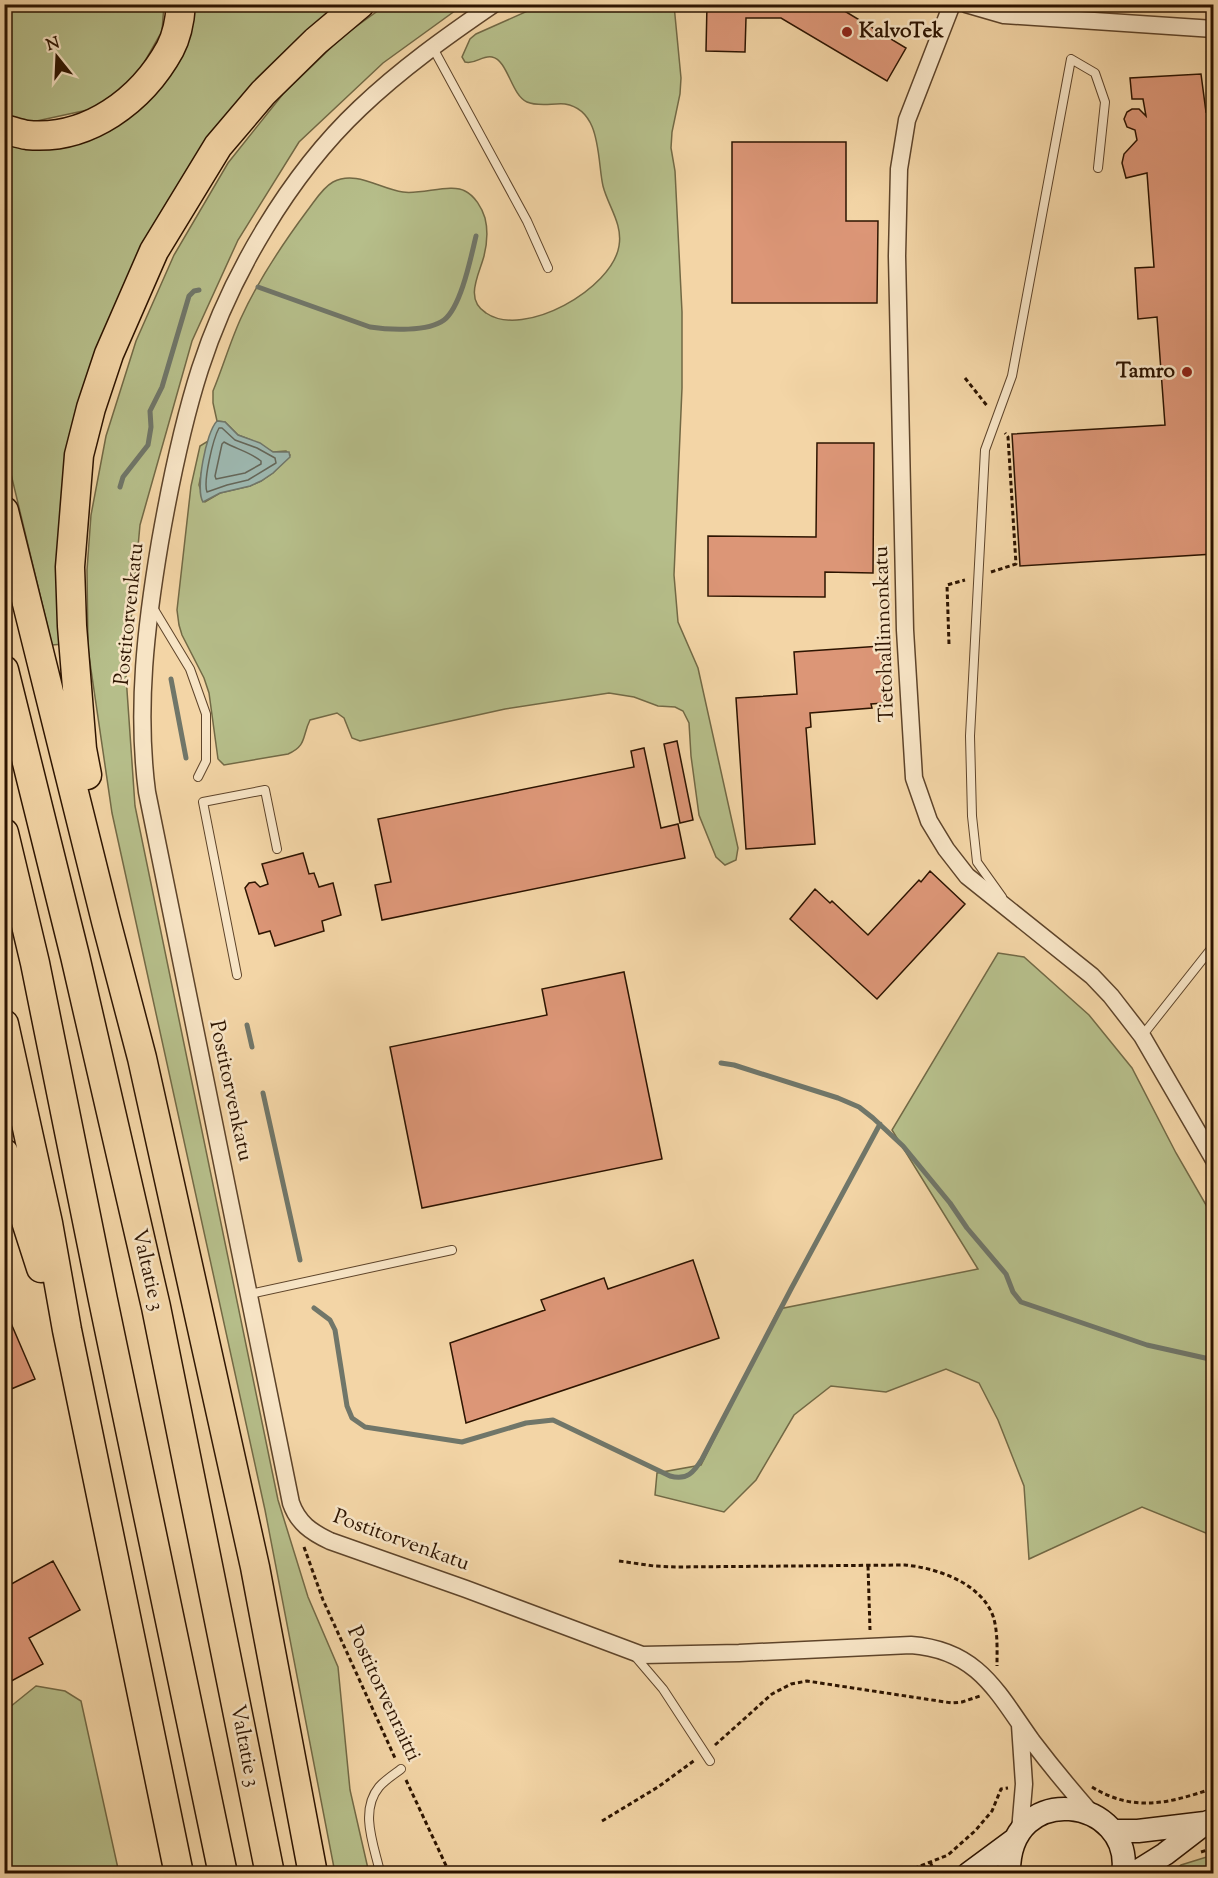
<svg xmlns="http://www.w3.org/2000/svg" width="1218" height="1878" viewBox="0 0 1218 1878" font-family="'Sorts Mill Goudy',serif">
  <style>
    .green { fill: #b6be8a; stroke: #726945; stroke-width: 1.5 }
    .water { fill: #9db7af; stroke: #707669; stroke-width: 1.5 }
    .lines { fill: none; stroke-linecap: round; stroke-linejoin: round }
    .shore { stroke: #656658; stroke-width: 1.5 }
    .stream { stroke: #707669; stroke-width: 5 }
    .building { fill: #dc9677; stroke: #2d1400; stroke-width: 1.5 }
    .service-casing { stroke: #5e442a; stroke-width: 10 }
    .minor-casing { stroke: #5e442a; stroke-width: 19 }
    .secondary-casing { stroke: #2d1400; stroke-width: 25 }
    .motorway-casing { stroke: #2d1400; stroke-width: 31 }
    .path { stroke: #2d1400; stroke-width: 3; stroke-dasharray: 4.5 3; stroke-linecap: butt }
    .service { stroke: #f7e4c5; stroke-width: 8 }
    .minor { stroke: #f7e4c5; stroke-width: 16 }
    .secondary { stroke: #f7e4c5; stroke-width: 22 }
    .motorway { stroke: #f3d5a6; stroke-width: 28 }
    .poi-dot { fill: #8f2418; stroke: #f7e4c5; stroke-width: 2 }
    .labels { text-anchor: middle; dominant-baseline: central; stroke-width: 5; stroke-linejoin: round; paint-order: stroke }
    .poi-label { font-size: 21px; font-weight: bold; fill: #2d1400; stroke: #f7e4c5; text-anchor: start }
    .street-label { font-size: 21px; fill: #2d1400; stroke: #f7e4c5 }
  </style>
  <rect width="100%" height="100%" fill="#f3d5a6"/>
  <filter id="stains"><feTurbulence type="fractalNoise" baseFrequency=".00333" numOctaves="4"/><feColorMatrix values="0 0 0 0 .2 0 0 0 0 .09 0 0 0 0 .02 0 0 0 .5 -.17"/></filter>
  <radialGradient id="worn" r=".72"><stop offset=".6" stop-color="#630" stop-opacity="0"/><stop offset="1" stop-color="#630" stop-opacity=".3"/></radialGradient>
  <path class="green" d="M5 5H164L162 31 129 89 92 109 32 122 5 118Z
    M191 5H341L259 80 89 389 64 644 52 645 5 449 4 140 102 131Z
    M386 5H463L383 63 299 142 238 240 192 341 140 525 126 676 135 806 278 1500 308 1597 338 1667 350 1790 369 1873H335L265 1510 112 813 88 649 87 570 91 515 106 436 136 341 174 255 228 163 283 94 343 36Z
    M541 5H674L681 78 680 94 672 132 671 148 675 171 682 312V388L674 575 678 622 698 668 738 848 736 860 725 865 716 857 699 815 691 756 689 723 683 711 675 707 658 706 634 697 609 693 505 709 360 741 352 738 344 718 337 713 310 720C302 736 307 746 288 754L224 765 218 759 209 693 204 678 182 635 179 625 177 610 191 486 200 446 208 441 199 485 205 502 220 493 250 486 261 481 273 473 290 455 286 451 273 452 251 440 238 435 225 422 217 421 213 403V391C223 367 230 342 241 318 257 283 284 242 307 211 315 201 322 188 333 182 356 170 380 189 403 192 421 195 452 183 465 191 475 196 482 208 485 218 488 230 487 244 484 256 479 275 464 299 486 313 524 339 612 289 619 246 623 224 608 206 603 186 597 160 602 110 565 104 553 103 538 107 527 102 511 95 508 60 492 57 482 55 475 65 465 62L462 57 470 39 476 34Z
    M998 953 1024 957 1089 1015 1132 1068 1176 1153 1213 1217V1551L1206 1533 1142 1507 1029 1559 1024 1486 998 1420 979 1383 946 1369 886 1392 831 1386 794 1415 756 1480 724 1512 655 1495 657 1473 701 1465 779 1309 978 1269 892 1130Z
    M36 1686 65 1691 81 1701 119 1873H5V1804L9 1799 5 1777V1711Z
    M1213 1855V1873H1170L1181 1865Z"/>
  <path class="water" d="M217 421 225 422 238 435 260 443 273 452H289L290 457 273 473 261 481 250 486 220 493 203 502C195 490 206 432 217 421Z"/>
  <g class="lines">
    <path class="shore" d="M219 428H222L235 440 257 448 275 458 276 463 248 480 227 485 207 492C203 481 213 439 219 428Z
      M224 442C236 449 250 452 261 461V464L245 473 216 479 215 476 222 444Z"/>
    <path class="stream" d="M258 287 370 327C389 330 428 332 444 320 461 307 471 257 476 236
      M120 487 123 477 148 445 151 427 150 411 162 387 189 296 194 291 199 290
      M171 679 186 758
      M247 1025 252 1047
      M721 1063 734 1065 838 1098 859 1107 873 1118 903 1146 950 1203 967 1228 1006 1274 1013 1292 1021 1302 1147 1345 1214 1360
      M263 1093 300 1260
      M314 1308 330 1320 335 1330 347 1406 352 1418 365 1427 462 1442 526 1423 553 1420 670 1476C687 1481 694 1472 702 1459L791 1289 880 1124"/>
  </g>
  <path class="building" d="M707 4H833L906 48 887 81 781 18H746L745 52 706 51Z
    M1201 74 1206 112 1214 110V554L1020 566 1012 434 1165 425 1157 317 1138 319 1135 268 1154 267 1147 173 1126 178 1122 163 1124 154 1137 140 1135 130 1127 127 1124 119 1127 112 1132 109H1139L1146 116 1143 99H1132L1130 78Z
    M732 142H846V221H878L877 303H732Z
    M817 443H874L873 573 825 572V597L708 596V536L816 537Z
    M881 646 884 703 871 704 872 708 810 713 811 727 806 728 815 844 746 849 736 698 797 694 794 652Z
    M677 741 693 820 680 823 664 744Z
    M644 748 661 828 678 824 685 858 382 920 375 885 391 882 378 819 634 767 631 751Z
    M303 853 309 874 314 873 319 887 333 883 341 915 322 921 324 931 275 946 270 931 259 934 245 888 249 883 255 882 260 887 268 884 262 864Z
    M930 871 965 904 877 999 790 919 815 889 830 903 832 901 868 935 919 880 921 882Z
    M624 972 662 1159 422 1208 390 1047 547 1015 542 989Z
    M693 1260 719 1338 466 1423 450 1343 545 1310 541 1300 604 1278 608 1289Z
    M4 1307 35 1379 4 1392Z
    M53 1561 80 1610 29 1638 43 1664 4 1685V1584L6 1587Z"/>
  <g class="lines">
    <g class="service-casing">
      <path id="service" d="M433 48 527 221 548 268
        M152 606 190 669 206 714V761L198 777
        M1002 897 977 862 972 816 970 736 985 450 1012 376 1071 59 1095 73 1105 102 1098 168
        M237 975 203 802 265 790 277 849
        M1142 1036 1214 945
        M250 1294 452 1250
        M634 1655 663 1689 710 1761
        M379 1868C373 1843 360 1810 379 1787 385 1780 393 1775 401 1769"/>
    </g>
    <g class="minor-casing">
      <path id="minor" d="M494 4C447 36 401 69 360 108 289 175 230 276 200 369 182 425 170 485 160 542 146 625 136 708 147 792L291 1503C298 1523 311 1532 330 1541L466 1589 642 1655 739 1653 911 1645C978 1650 997 1692 1032 1741 1051 1766 1070 1789 1091 1813
        M952 4 907 120 899 169 897 256 905 630 914 778 929 821 946 849 967 876 1092 976 1111 996 1142 1036 1214 1160
        M966 4 1004 15 1214 29
        M1020 1831 1024 1784 1020 1725"/>
    </g>
    <g class="secondary-casing">
      <path id="secondary" d="M1113 1831H1138L1205 1823 1214 1820
        M968 1874 1014 1840
        M1009 1874C1007 1778 1135 1797 1123 1874
        M1133 1874 1165 1854 1204 1824"/>
    </g>
    <g class="motorway-casing">
      <path id="motorway" d="M4 129C12 131 20 134 27 135 88 141 142 100 170 49 177 36 180 19 181 4
        M4 511 106 921 142 1058 255 1567 313 1874
        M4 670 75 956 156 1307 270 1874
        M87 775 82 749 72 626 70 567 79 455 91 408 109 354 154 251 218 146 263 93 316 41 360 4
        M4 833 35 963 103 1300 223 1874
        M4 1024 48 1223 67 1330 179 1874
        M4 1153 41 1268"/>
    </g>
    <path class="path" d="M965 378 988 407
      M991 572 1016 564 1008 437 1005 433
      M949 644 947 585 965 580
      M304 1547 323 1600 395 1758
      M619 1561 654 1566 676 1567 905 1565C937 1568 981 1583 993 1616 998 1631 997 1650 997 1666
      M868 1566 870 1630
      M715 1745 772 1694 791 1684 807 1681 952 1703 962 1702 980 1696
      M406 1780 450 1874
      M1092 1787C1134 1813 1170 1803 1214 1788
      M602 1821 658 1787 695 1760
      M1201 1852 1214 1848
      M930 1862 936 1874
      M900 1874 948 1855 975 1831 992 1811 1001 1789 1008 1788"/>
    <use href="#service" class="service"/>
    <use href="#minor" class="minor"/>
    <use href="#secondary" class="secondary"/>
    <use href="#motorway" class="motorway"/>
  </g>
  <g class="poi-dot">
    <circle cx="847" cy="32" r="6"/>
    <circle cx="1187" cy="372" r="6"/>
  </g>
  <g class="labels">
    <g class="poi-label">
      <text x="859" y="32">KalvoTek</text>
      <text x="1175" y="372" text-anchor="end">Tamro</text>
    </g>
    <g class="street-label">
      <text transform="translate(130 614) rotate(-84)">Postitorvenkatu</text>
      <text transform="translate(885 634) rotate(-92)">Tietohallinnonkatu</text>
      <text transform="translate(230 1091) rotate(78)">Postitorvenkatu</text>
      <text transform="translate(147 1270) rotate(77)">Valtatie 3</text>
      <text transform="translate(401 1541) rotate(20)">Postitorvenkatu</text>
      <text transform="translate(383 1694) rotate(65)">Postitorvenraitti</text>
      <text transform="translate(244 1746) rotate(79)">Valtatie 3</text>
    </g>
  </g>
  <rect width="1218" height="1878" fill="none" stroke="#f3d5a6" stroke-width="24"/>
  <rect x="6" y="6" width="1206" height="1866" fill="none" stroke="#2d1400" stroke-width="3"/>
  <rect x="12" y="12" width="1194" height="1854" fill="none" stroke="#2d1400" stroke-width="1.5"/>
  <g transform="translate(57 57) rotate(342)" stroke="#f7e4c5" stroke-width="4.5" paint-order="stroke">
  <path d="M0-4.5L10 22L0 15L-10 22Z" fill="#2d1400"/>
  <text y="-9" font-size="16" font-weight="bold" text-anchor="middle" fill="#2d1400">N</text>
  </g>
  <rect width="100%" height="100%" filter="url(#stains)"/>
  <rect width="100%" height="100%" fill="url(#worn)"/>
</svg>
